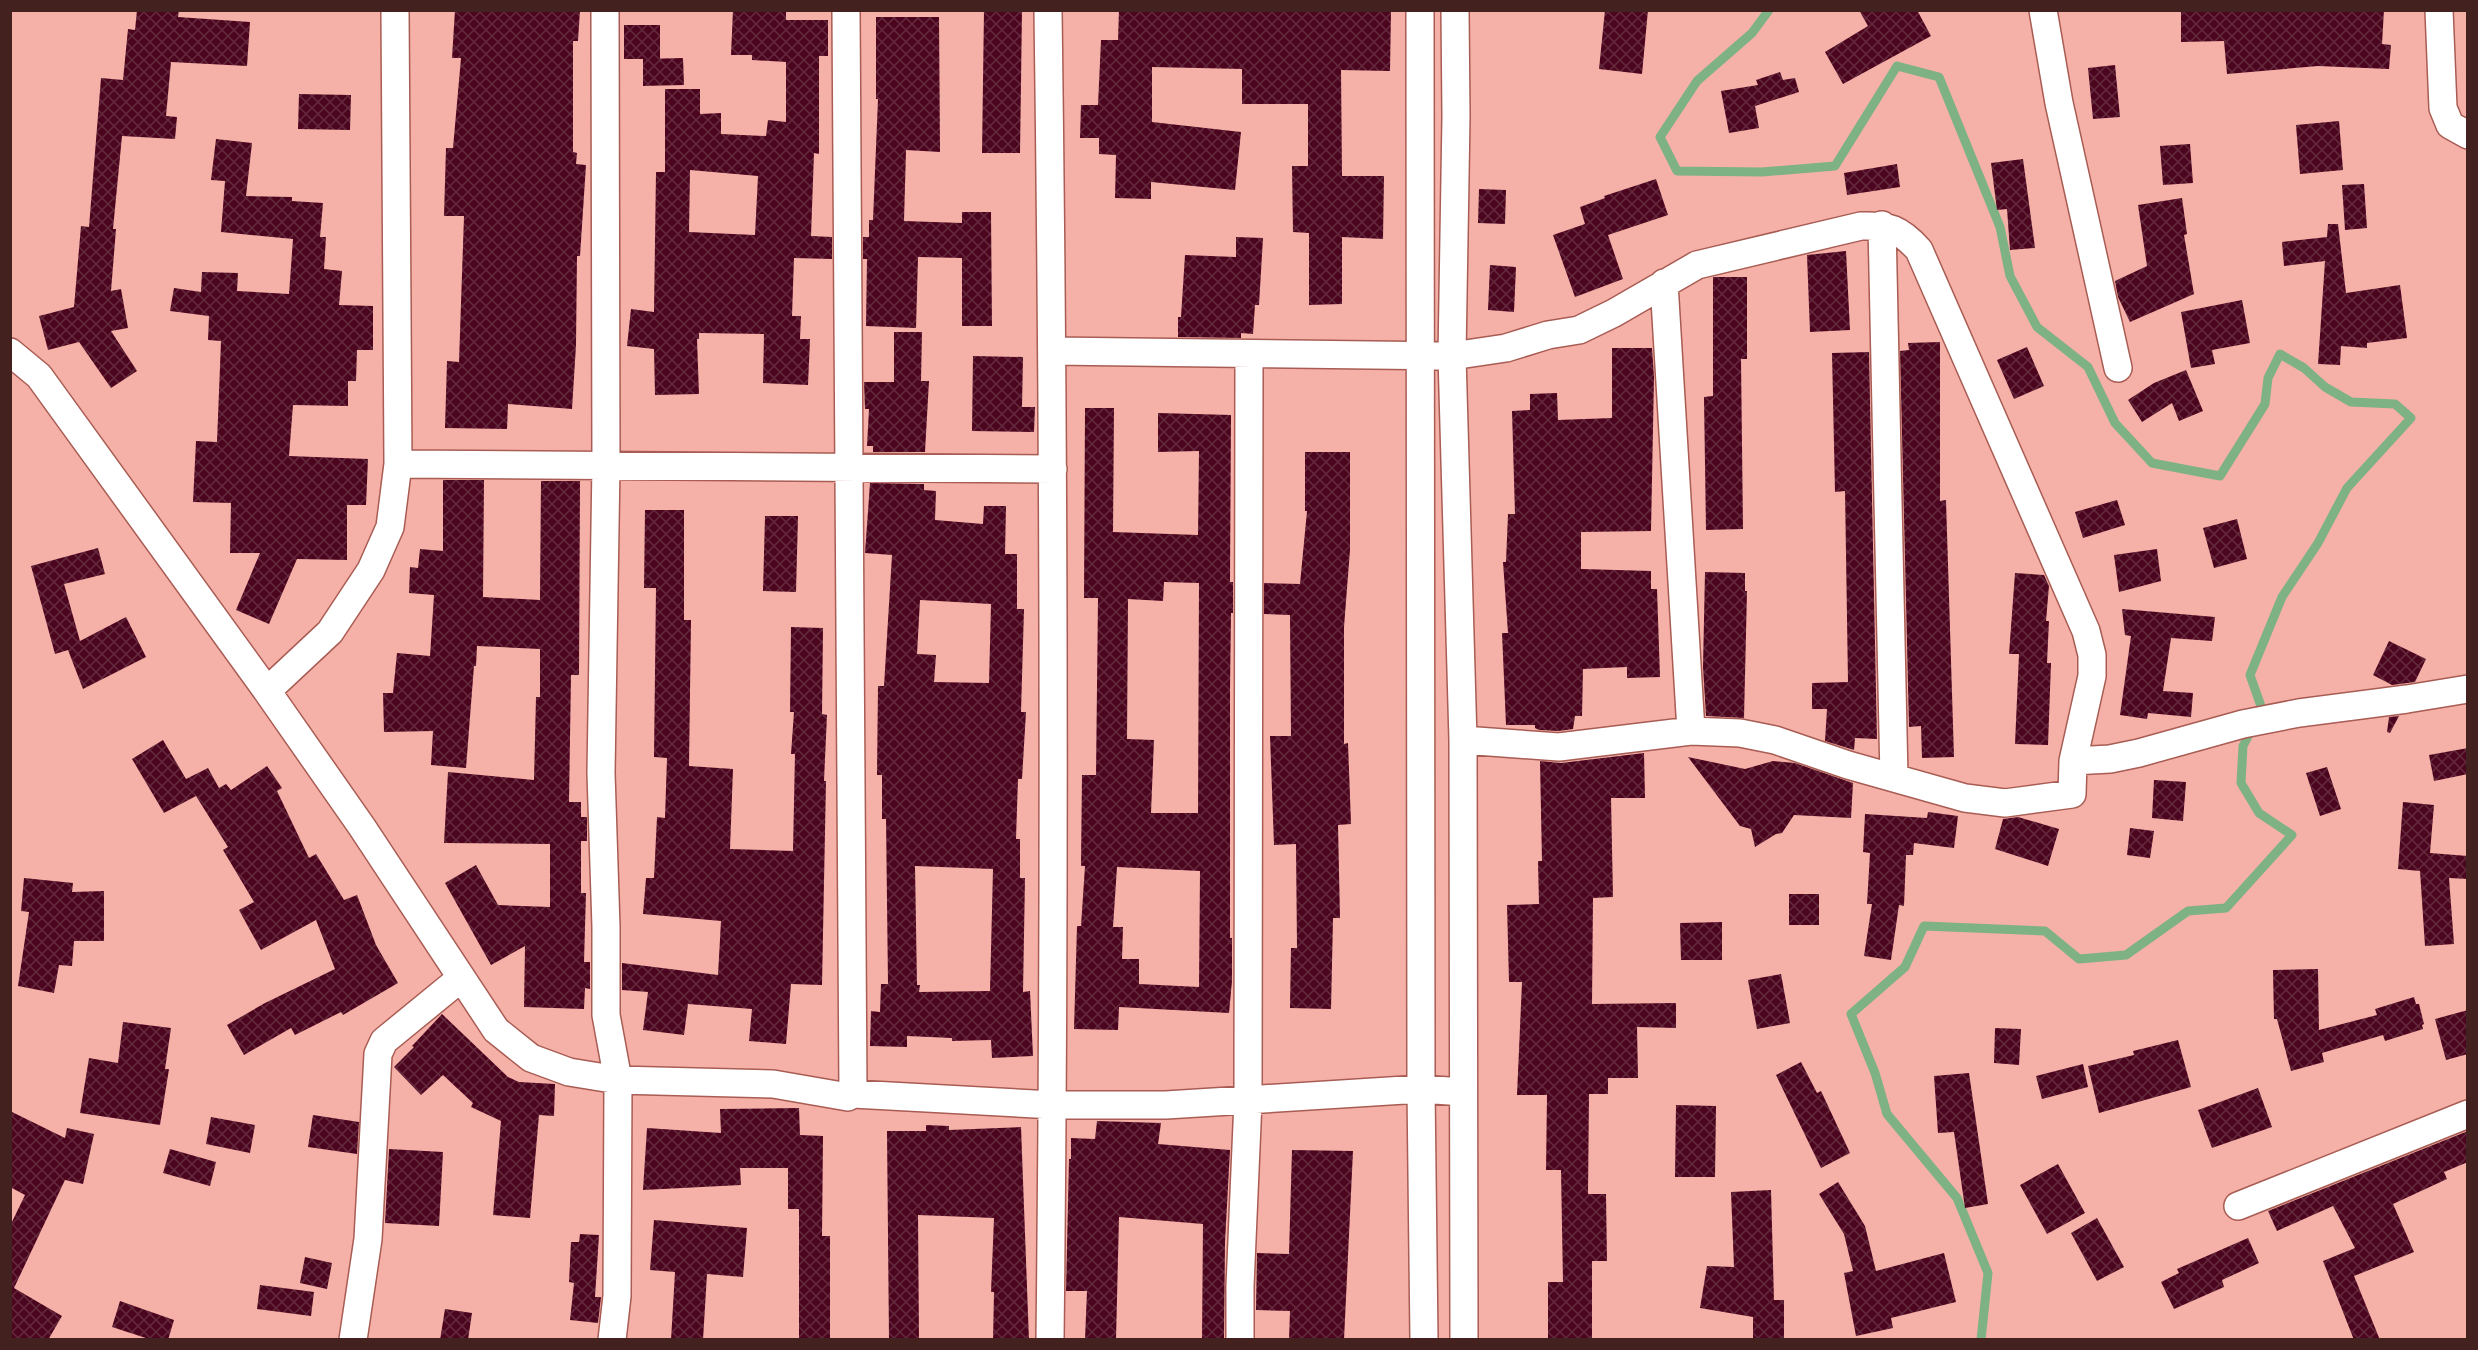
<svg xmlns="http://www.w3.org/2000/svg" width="2478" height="1350" viewBox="0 0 2478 1350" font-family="Cabin,sans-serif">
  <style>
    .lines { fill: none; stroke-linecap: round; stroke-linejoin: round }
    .stream { stroke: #7eb184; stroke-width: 9 }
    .building { fill: url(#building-cross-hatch); fill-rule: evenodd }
    .minor-casing { stroke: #a85c53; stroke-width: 30 }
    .minor { stroke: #fff; stroke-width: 27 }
  </style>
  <defs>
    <pattern id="building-cross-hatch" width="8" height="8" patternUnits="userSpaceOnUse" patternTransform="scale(1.5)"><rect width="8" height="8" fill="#4c051e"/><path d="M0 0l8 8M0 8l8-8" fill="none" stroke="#642a3e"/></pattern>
  </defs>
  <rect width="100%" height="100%" fill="#f5b1a8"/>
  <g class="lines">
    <path class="stream" d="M1769 10 1752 33 1697 81 1660 137 1677 171 1762 172 1835 166 1897 66 1939 77 2000 227 2010 276 2037 327 2088 367 2115 423 2152 463 2220 476 2265 404 2268 378 2280 354 2304 368 2325 387 2351 402 2395 404 2411 418 2347 488 2318 543 2282 597 2250 675 2262 709 2243 746 2241 783 2259 813 2292 835 2226 908 2188 911 2126 955 2079 959 2045 931 1924 926 1905 967 1851 1014 1875 1073 1887 1114 1957 1198 1988 1273 1981 1340"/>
  </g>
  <path class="building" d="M137 10H179L178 17 250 22 247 66 171 62 166 116 177 117 175 139 122 136 113 229H116L111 291 121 289 128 328 111 331 137 371 111 388 79 342 48 350 39 316 74 307 81 226 89 227 101 78 123 80 128 29 135 30Z
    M455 10H580L578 41H573V152L577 153 576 164 586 165 580 256H577L576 345 572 409 508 404 507 429 445 428 447 361 459 362 464 216H444L446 148H453L461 58H452Z
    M733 10H786V20H828V56H819V154L814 153 811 236 832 237V259L794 258 792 316H801L800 339H810L808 385 763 383 764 334 699 333V339H697L699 394 655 395 654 349 627 346 631 309 654 312 656 172H665V89H700V114L721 113V134L766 136 768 120 786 122V62L752 60V55H731ZM690 170 758 176 755 235 689 232Z
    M984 10 1022 11 1020 153H982Z
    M1119 10H1391L1390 71 1341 70 1342 176H1384L1383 239 1342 237V304L1309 305V233L1293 232 1292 166H1308V104H1242V69L1152 67V122L1241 132 1235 190 1151 182V199L1115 198 1116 155 1099 154V138H1080L1081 105H1098L1101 40H1118Z
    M1605 10H1648L1642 74 1599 69Z
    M1859 10H1917L1931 36 1843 84 1825 52 1868 26Z
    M2181 10H2384L2382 44 2391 45 2389 69 2318 66 2227 74 2224 41 2181 42Z
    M876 17H939L940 152 906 150 904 221 962 223V212H991L992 326H962V258L918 257 916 328 866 326 867 259H863V237H869V220H873L878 99H876Z
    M624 25H660V59H624Z
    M683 58 684 85 643 86V59Z
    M2115 65 2120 117 2093 119 2088 68Z
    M1780 72 1783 80 1795 78 1799 92 1755 106 1759 128 1729 133 1721 91 1758 85 1756 80Z
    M299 94 351 95 350 130 298 129Z
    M2339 121 2343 170 2300 174 2296 125Z
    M216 139 252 143 246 196 292 197V201L323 203 320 237H326L324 269 342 271 339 305 373 306V350H357L356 381H348V406L293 405 289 456 368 459 366 505H347V560L297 559 269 624 236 610 260 553H230L231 503 193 502 196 441 217 442 221 341 208 340 209 316 170 311 174 288 201 292 202 272 238 273 237 291 289 294 293 239 221 232 225 181 211 180Z
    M2190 144 2193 183 2163 185 2160 146Z
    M2023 159 2035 248 2010 250 2007 209 1997 210 1991 163Z
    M1897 164 1900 187 1847 195 1844 173Z
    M1656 179 1668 215 1608 235 1623 279 1575 297 1553 235 1585 224 1580 207 1605 198 1604 196Z
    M2364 184 2367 228 2345 230 2342 185Z
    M1479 189 1506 190 1505 224 1478 223Z
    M2182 198 2187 234 2184 235 2194 294 2130 322 2118 297 2115 281 2147 266 2138 205Z
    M2328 224H2338L2346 293 2400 285 2407 338 2367 343V348L2341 346 2340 365 2318 364 2325 261 2284 266 2282 242 2327 237Z
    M1236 237 1263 238 1259 305H1255L1253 334 1241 333V338L1178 337V317H1181L1185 255 1236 257Z
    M1846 251 1850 330 1810 332 1807 255Z
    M1490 265 1516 267 1514 312 1488 310Z
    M1713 277H1747V359H1741L1743 529 1706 530 1704 397 1713 396Z
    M2242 300 2250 343 2212 350 2215 364 2191 368 2181 312Z
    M894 332H922L921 381H929L925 452H873V446H867L869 409H865L864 382H894Z
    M1940 342V501L1946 500 1954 757 1922 758 1921 726 1909 727 1900 351 1909 350 1908 343Z
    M2027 347 2044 386 2014 399 1997 360Z
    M1612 348H1652L1654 377 1651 531 1581 532V569L1651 571V589H1657L1660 677 1627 678V667L1583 669 1582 716H1575L1573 729 1559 731 1539 730 1535 728V725H1506L1502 633H1508L1503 562H1506L1508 514H1515L1512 411 1530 410V394L1557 393 1558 420 1612 418Z
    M1869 352 1877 739 1855 738 1854 750 1825 741 1827 709H1812V683L1848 682 1845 491 1835 492 1832 353Z
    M973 356 1023 357 1022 407H1035L1034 432 972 431Z
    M2186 370 2203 411 2179 421 2172 403 2142 422 2128 400 2154 383Z
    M1085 408H1114L1113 532 1198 535 1199 451 1158 452V413L1231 415 1230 582H1233V613H1231L1230 689V938H1232V981L1229 1013 1119 1007 1118 1030 1074 1029 1077 926H1081L1085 866H1081L1082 775H1096L1098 598H1084ZM1164 582 1199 583 1198 813H1151L1154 740 1127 739 1128 599 1163 601ZM1117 867 1200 871 1199 987 1139 984V959H1122L1123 927H1113Z
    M1305 452H1350V550L1344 627V744L1348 743 1351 824 1338 825 1340 918H1333L1331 1009 1290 1008 1291 948H1297L1296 844 1274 845 1270 736H1291L1290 615 1264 614V583L1300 584 1307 511H1305Z
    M443 480H484L483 597 540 600 541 481H580L579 675H571L569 802H581V817H587V841H581V893H586L584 962H590V989L585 988 584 1009 524 1007 525 946 491 965 445 883 476 865 498 905 550 907V844L444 843 448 772 534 780 536 697H540V649L477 646 476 666H474L466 768 431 765 433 731 384 732 383 693H393L397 653 430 656 434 595 409 593 410 567 418 568 420 549 443 551Z
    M870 483 924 484V490L936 491 935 520 983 524 984 506H1006L1005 554H1017V609H1024L1021 712H1026L1022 779H1018L1016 839H1020V878H1025L1023 992 1030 991 1033 1056 992 1058 991 1040 952 1041V1038L907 1036V1047L870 1046 871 1011 880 1012 881 984H888L886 819H882V775H877L878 686H884L892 555 865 553ZM920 600 991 604 989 683 934 682 936 655 917 654ZM915 866 993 869 990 991 919 992 920 985H917Z
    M2117 500 2125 525 2083 538 2075 512Z
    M645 510H684V620H691L689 766 733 769 730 849 793 851 795 754H791L794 712H790L791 627 823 628 822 714 827 715 824 781H826L822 985 791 984 786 1044 749 1041 752 1009 688 1004 684 1035 643 1030 648 992 622 990V963L718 975 721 921 643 914 646 878H654L657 817 665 818 667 758 654 757 656 588H644Z
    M765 516H798L796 592 763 591Z
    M2237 519 2247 559 2214 568 2203 528Z
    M98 548 105 574 64 584 80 641 126 617 146 657 83 689 68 650 55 654 31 566Z
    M2157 549 2161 581 2119 592 2114 555Z
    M1705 572 1745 573V591H1747L1744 718 1706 716 1703 667Z
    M2015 573 2044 575 2049 586 2046 621H2049L2047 663H2051L2048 745 2015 744 2019 654H2009Z
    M2122 609 2215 617 2212 641 2171 638 2163 691 2193 693 2191 717 2148 713 2147 719 2120 715 2131 636 2125 635Z
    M2389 641 2426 659 2415 682 2392 685 2373 675Z
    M2399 716 2390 733 2387 732 2389 717Z
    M163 740 186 779 208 768 219 788 226 784 231 790 267 766 282 788 277 791 309 858 316 854 344 900 357 895 376 945 398 983 343 1015 341 1012 295 1035 291 1028 244 1055 227 1025 265 1003 335 969 316 920 261 950 239 910 254 902 223 850 228 847 196 796 164 813 132 759Z
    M2468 748V774L2434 781 2429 755Z
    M1644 753 1645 798H1611L1613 897 1593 898 1592 1004 1676 1003V1028L1637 1027 1638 1078H1608V1094H1589L1588 1194H1606L1607 1261H1592V1340H1548V1282H1563L1561 1170H1546L1547 1095H1517L1522 982H1509L1507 905 1539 904 1538 861H1542L1540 761 1561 763Z
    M1688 757 1745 769 1773 761 1795 763 1853 783 1851 818 1794 815 1782 833 1776 834 1755 847 1751 829 1740 826Z
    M2327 767 2341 809 2320 816 2306 773Z
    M2154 780 2186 782 2183 821 2152 818Z
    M2403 802 2434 805 2430 853 2468 856V879L2449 878 2454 944 2425 946 2420 871 2398 869Z
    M1928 812 1958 816 1954 848 1914 843 1913 855H1906L1904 906 1899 905 1891 960 1864 956 1872 904H1867L1870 853 1863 852 1865 814 1927 818Z
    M2018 817 2059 829 2048 866 1995 849 2003 819Z
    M2130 828 2154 831 2150 858 2127 855Z
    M24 878 73 883 72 892 104 891V941H74L72 966 59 965 54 993 18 986 29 912 21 911Z
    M1789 894H1819V925H1789Z
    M1722 922V960H1681L1680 923Z
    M2318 969 2319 1030 2377 1015 2375 1009 2414 997 2416 1004H2419L2424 1024 2422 1025 2423 1029 2385 1041 2383 1035 2322 1053 2324 1062 2291 1071 2277 1019H2274L2273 970Z
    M1781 974 1790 1023 1757 1029 1748 980Z
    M2468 1010V1054L2446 1060 2435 1019Z
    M442 1014 508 1077 519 1082 555 1084 554 1116 539 1115 530 1218 493 1215 501 1121 471 1107 473 1103 443 1075 421 1095 394 1067 414 1047 412 1046Z
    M123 1022 171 1028 165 1069H169L160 1125 80 1113 89 1058 118 1063Z
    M1995 1028 2021 1029 2019 1065 1994 1063Z
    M2178 1040 2191 1087 2099 1113 2088 1066 2134 1055 2133 1051Z
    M1801 1062 1817 1093 1821 1091 1850 1153 1821 1168 1776 1075Z
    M2083 1064 2088 1087 2042 1099 2036 1076Z
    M1969 1073 1988 1204 1965 1208 1954 1132 1938 1133 1934 1076Z
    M2258 1088 2272 1127 2212 1148 2198 1110Z
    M1676 1105 1716 1106 1715 1177H1675Z
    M799 1108 800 1135 823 1136 822 1236H830V1340H799V1209H788V1168H740L741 1185 643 1190 647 1128 721 1133 720 1109Z
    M10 1111 65 1138 67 1128 94 1134 83 1184 65 1180 14 1288 62 1316 48 1340H10V1226L25 1195 10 1187Z
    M313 1115 359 1122 357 1154 308 1147Z
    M211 1117 255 1125 250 1153 206 1144Z
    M1097 1121 1161 1123 1158 1144 1230 1150 1225 1242 1224 1340H1202L1203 1224 1119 1217 1116 1340H1085L1087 1291H1066L1069 1159H1071V1138L1095 1139Z
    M926 1125 949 1126V1130L1021 1127 1029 1340H993L994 1292H991L994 1218 918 1215 919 1340H889L887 1131H926Z
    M2468 1131V1162L2444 1172 2447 1179 2393 1204 2414 1252 2354 1276 2380 1340H2354L2323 1261 2355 1248 2333 1206 2277 1231 2268 1211Z
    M170 1149 216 1162 210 1186 163 1173Z
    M389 1149 443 1152 439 1226 385 1223Z
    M1292 1150 1353 1151 1344 1340H1289L1290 1311 1256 1310 1257 1253 1289 1254Z
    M2058 1164 2085 1213 2047 1234 2020 1185Z
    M1838 1182 1865 1226 1876 1271 1944 1253 1956 1302 1891 1318 1893 1328 1856 1336 1844 1273 1853 1271 1844 1234 1819 1194Z
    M1771 1190 1774 1300H1784V1340H1753V1317L1700 1308 1707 1266 1734 1267 1731 1192Z
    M2097 1218 2124 1267 2097 1281 2071 1233Z
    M654 1220 747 1228 743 1277 707 1274 703 1340H671L675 1272 650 1270Z
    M580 1234 599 1235 595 1297H601L598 1323 570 1320 574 1283 569 1282 571 1242H579Z
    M2248 1238 2259 1263 2222 1280 2224 1287 2174 1309 2161 1282 2179 1273 2177 1269Z
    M305 1257 332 1263 327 1289 300 1283Z
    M260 1285 314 1292 311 1316 257 1309Z
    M120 1301 174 1320 168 1340H152L112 1327Z
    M445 1309 472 1313 468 1340H440Z"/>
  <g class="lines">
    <g class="minor-casing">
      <path id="minor" d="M605 10 606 465 601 773 606 927V1015L618 1080 617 1296 612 1340
        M846 10 853 1094
        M1048 10C1054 454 1055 896 1050 1340
        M1420 10 1421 1089 1424 1340
        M1455 10 1456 117 1452 356 1463 740 1464 1340
        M2043 10 2059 103 2118 368
        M2439 10 2443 108 2450 125 2468 135
        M1882 225 1894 778
        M1664 283 1691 731
        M1052 351 1452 356 1506 348 1548 335 1579 330 1614 313 1697 265 1861 226C1889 225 1900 229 1919 250L2086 631 2092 655V676L2073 761 2072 794 2005 803 1965 798 1848 765 1775 740 1740 733 1691 731 1559 747 1463 740
        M10 352 39 376 267 691 362 827 496 1030 531 1058 569 1072 618 1080 773 1084 848 1097 853 1094 1053 1105H1166L1421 1089 1463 1092
        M398 464 1053 469
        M267 691 330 632 371 570 390 527 398 464 395 10
        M2073 761 2110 759 2139 753 2243 724 2299 713 2407 699 2468 689
        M2238 1206 2468 1114
        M353 1340 368 1239 378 1054 384 1041 461 978
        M1240 1340V1286L1248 1101 1249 354"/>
    </g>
    <use href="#minor" class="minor"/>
  </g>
  <rect width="2478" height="1350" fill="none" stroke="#42211e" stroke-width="24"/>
</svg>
